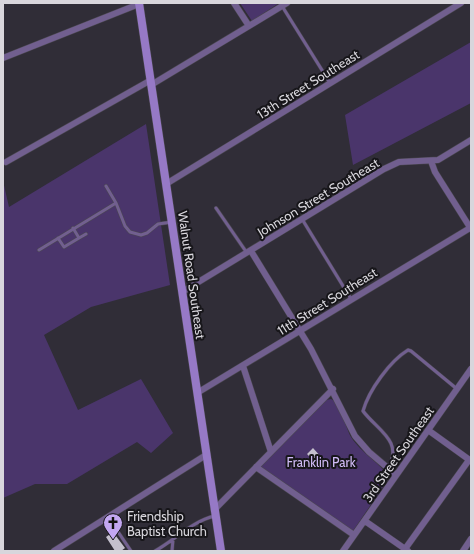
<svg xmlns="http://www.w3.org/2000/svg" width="474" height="554" viewBox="0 0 474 554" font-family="Cabin,sans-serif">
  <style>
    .green { fill: #4a356b }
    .building { fill: #c4c0cd }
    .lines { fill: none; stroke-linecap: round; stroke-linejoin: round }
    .service-casing { stroke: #4b4851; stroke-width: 4 }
    .minor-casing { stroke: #4b4851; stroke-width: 7 }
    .secondary-casing { stroke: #4b4851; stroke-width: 9 }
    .service { stroke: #715f8f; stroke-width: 3 }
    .minor { stroke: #715f8f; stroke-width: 6 }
    .secondary { stroke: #9679c6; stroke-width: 8 }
    .labels { text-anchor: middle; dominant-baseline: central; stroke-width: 4; stroke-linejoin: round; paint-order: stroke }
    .street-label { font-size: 13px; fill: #d8d6dc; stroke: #17161a }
    .park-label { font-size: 13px; fill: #d1bcf7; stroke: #17161a }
    .poi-label { font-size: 13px; fill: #d8d6dc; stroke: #17161a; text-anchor: start }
  </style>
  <rect width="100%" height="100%" fill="#302d37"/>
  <path class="green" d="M240 3H279L252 21Z
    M471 42V103L353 165 345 115Z
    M146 124 170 285 91 307 44 335 78 410 141 379 173 433 151 453 137 442 67 484H35L3 498V181L9 207Z
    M331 399C340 403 346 428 351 437 360 452 383 465 389 478L353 531 259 467 326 400Z"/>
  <path class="building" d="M313 448 322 458 317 464 307 454Z
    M113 532 125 548 121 551H115L106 537Z"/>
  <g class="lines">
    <g class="service-casing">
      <path id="service" d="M282 6 330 83
        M106 186 116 203 125 226 130 232 141 235 147 233 158 224 172 222
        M216 208 247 253
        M302 219 351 299
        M58 238 64 247 79 238 73 228
        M79 238 86 234
        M39 250 116 203
        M388 468C404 441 377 430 363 411 369 390 390 361 408 350L411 351 457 389
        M108 517 131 551
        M155 551C175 540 192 521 215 516
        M172 551 173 539"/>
    </g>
    <g class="minor-casing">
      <path id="minor" d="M234 3 249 26
        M3 58 139 4
        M151 85 287 3
        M431 161 435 172 471 229
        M6 162 151 80
        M166 184 461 3
        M251 251 311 349 355 436 369 452 396 475
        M182 292 384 169 399 162 438 160 471 140
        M243 366 271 452
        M197 393 470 228
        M428 430 471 461
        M256 467 354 535
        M214 510 333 389
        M365 521 408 551
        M405 549 469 460
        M54 551 206 455
        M343 551 471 369
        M463 551 471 539"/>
    </g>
    <g class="secondary-casing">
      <path id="secondary" d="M139 3 221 551"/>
    </g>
    <use href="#service" class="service"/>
    <use href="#minor" class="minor"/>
    <use href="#secondary" class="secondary"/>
  </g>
  <defs>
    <g id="church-pin" transform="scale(1)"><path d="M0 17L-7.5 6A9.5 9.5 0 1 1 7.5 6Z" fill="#c3a7f2" stroke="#17161a"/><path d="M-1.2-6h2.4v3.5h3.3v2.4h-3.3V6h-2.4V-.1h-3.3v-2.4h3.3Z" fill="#111"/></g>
  </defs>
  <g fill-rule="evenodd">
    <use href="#church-pin" x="113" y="523"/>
  </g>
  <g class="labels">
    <g class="street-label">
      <text transform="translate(308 84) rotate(-32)">13th Street Southeast</text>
      <text transform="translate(318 197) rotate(-31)">Johnson Street Southeast</text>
      <text transform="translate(192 275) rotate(82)">Walnut Road Southeast</text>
      <text transform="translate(327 301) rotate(-32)">11th Street Southeast</text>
      <text transform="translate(398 454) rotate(-55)">3rd Street Southeast</text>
    </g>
    <g class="park-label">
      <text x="321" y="462">Franklin Park</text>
    </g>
    <g class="poi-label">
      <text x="127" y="516">Friendship<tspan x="127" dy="15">Baptist Church</tspan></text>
    </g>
  </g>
  <rect width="474" height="554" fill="none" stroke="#d8d6dc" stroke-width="8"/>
</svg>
